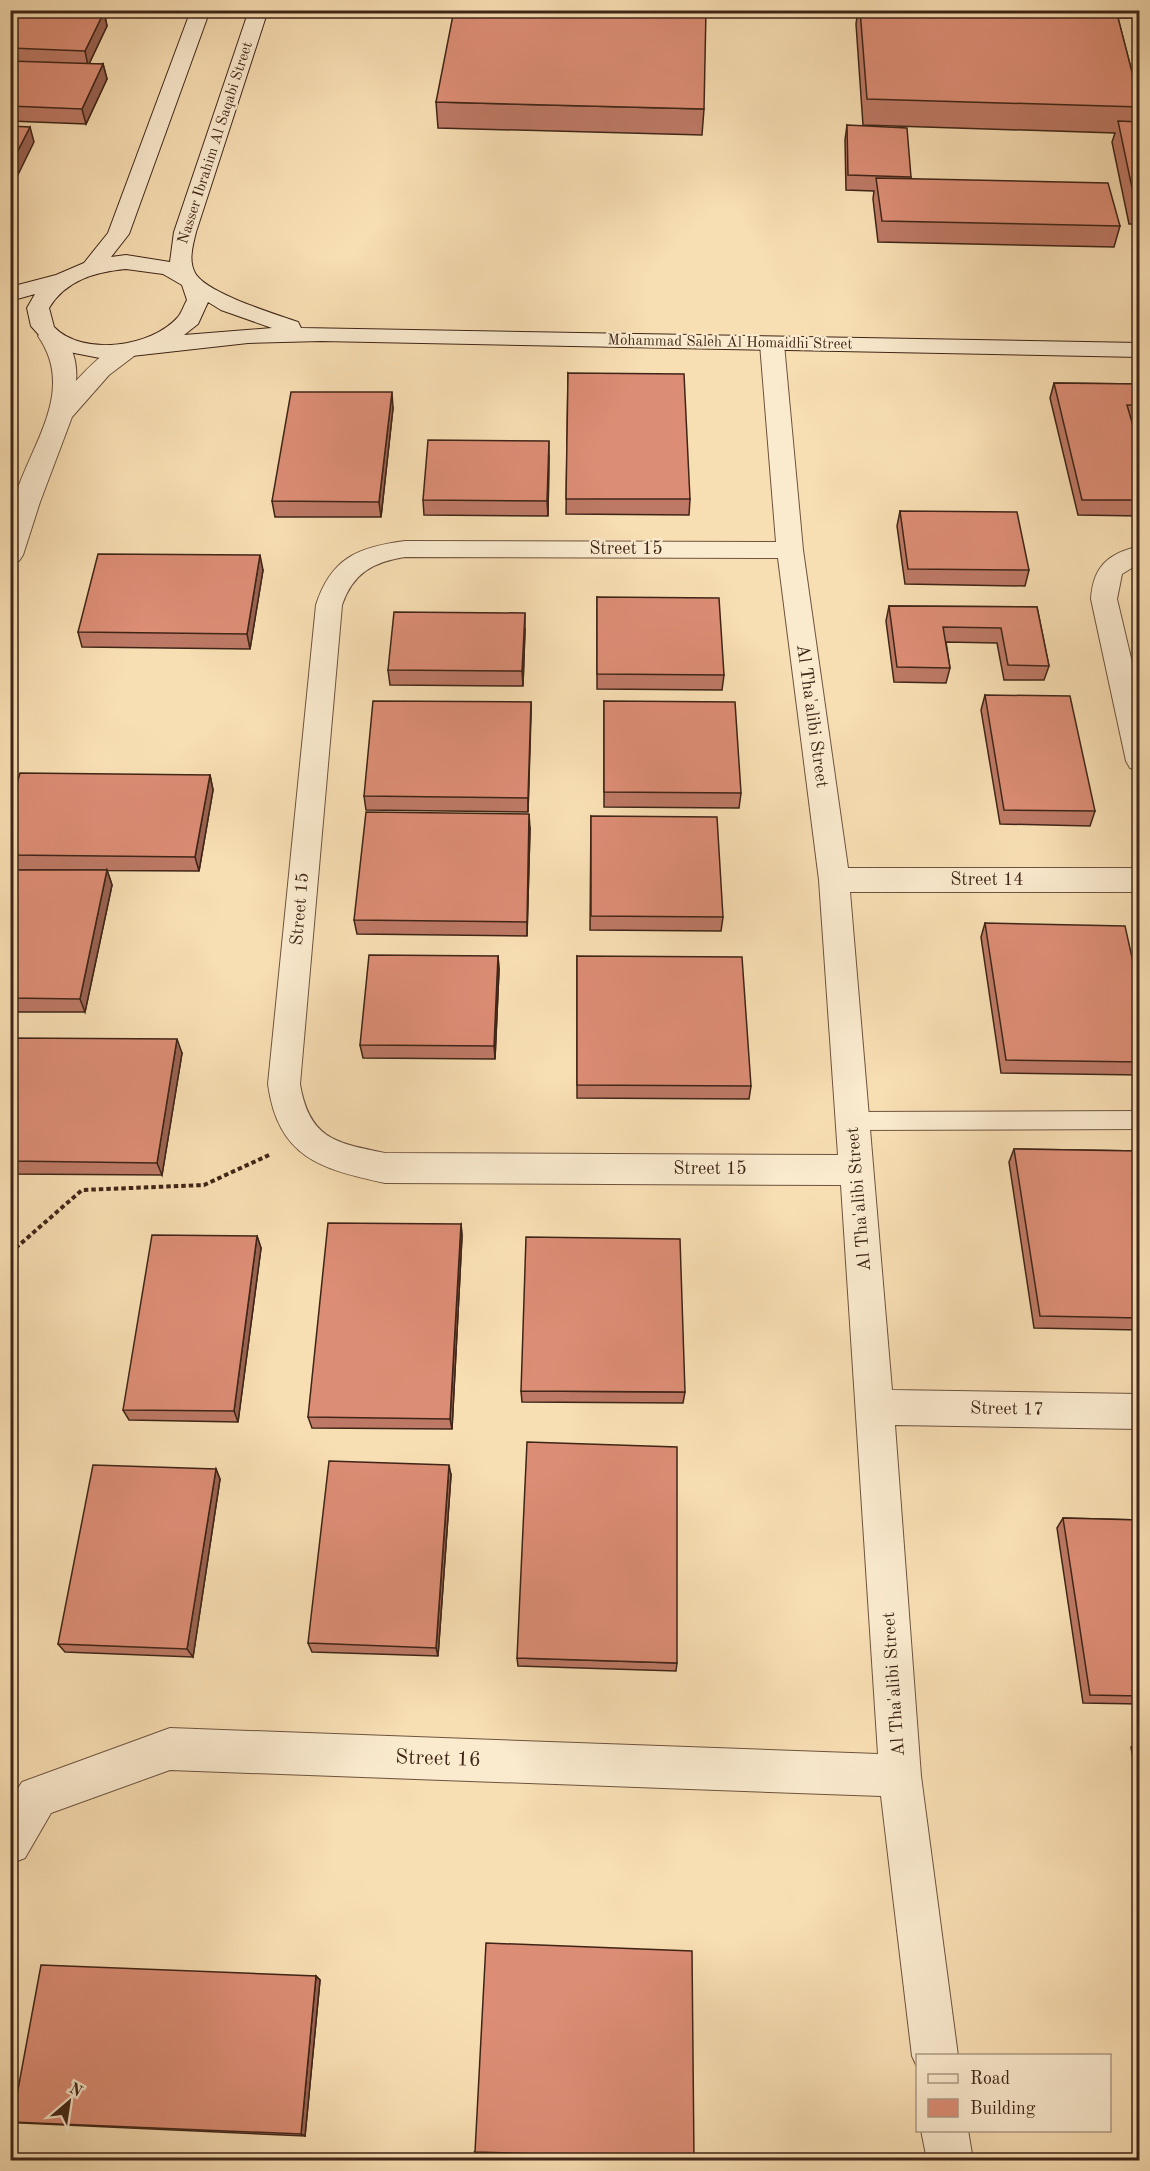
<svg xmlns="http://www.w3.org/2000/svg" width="1150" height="2171" viewBox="0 0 1150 2171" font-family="'Old Standard TT',serif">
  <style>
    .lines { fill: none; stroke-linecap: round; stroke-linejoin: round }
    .lane-casing { stroke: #6d533e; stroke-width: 2 }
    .street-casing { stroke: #6d533e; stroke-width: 2 }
    .secondary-casing { stroke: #3f2517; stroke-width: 2 }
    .path { stroke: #3f2517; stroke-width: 4; stroke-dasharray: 4.5 3; stroke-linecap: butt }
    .lane { fill: #faeace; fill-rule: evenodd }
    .street { fill: #faeace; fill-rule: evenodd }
    .secondary { fill: #faeace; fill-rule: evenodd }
    .wall { fill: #bd7965; stroke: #3f2517; stroke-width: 1.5 }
    .shaded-wall { fill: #9a6352; stroke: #3f2517; stroke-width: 1.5 }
    .building { fill: #dc8d75; stroke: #3f2517; stroke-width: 1.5 }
    .labels { text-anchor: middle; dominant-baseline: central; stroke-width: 4.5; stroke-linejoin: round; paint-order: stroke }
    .far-street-label { font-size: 15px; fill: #3f2517; stroke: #faeace }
    .street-label { font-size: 18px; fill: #3f2517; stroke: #faeace }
    .near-street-label { font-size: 21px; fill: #3f2517; stroke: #faeace }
  </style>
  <rect width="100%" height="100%" fill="#f8deb3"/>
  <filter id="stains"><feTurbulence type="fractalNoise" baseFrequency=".00333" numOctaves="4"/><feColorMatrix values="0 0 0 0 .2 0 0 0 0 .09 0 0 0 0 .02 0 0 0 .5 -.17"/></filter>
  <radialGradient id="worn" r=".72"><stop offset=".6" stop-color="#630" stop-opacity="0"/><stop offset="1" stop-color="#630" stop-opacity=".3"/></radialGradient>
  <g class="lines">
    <g class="lane-casing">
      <path id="lane" d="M1140 1111V1129L852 1130 844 1127 841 1121 844 1115 852 1112Z"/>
    </g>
    <g class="street-casing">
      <path id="street" d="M50 329C71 334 78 362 76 381 91 365 114 339 138 345L142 350 109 375 72 417 40 502 23 555 19 561 10 563C10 547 8 528 11 513 22 453 80 396 38 336L42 331Z
        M772 337 780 339 784 344 803 550 848 868H1140V892H850L892 1390 1140 1394V1429L895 1425 921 1776 958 2056H918V2069L912 2056 881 1796 170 1770 51 1813 25 1858 10 1864V1801L22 1782 170 1728 878 1754 841 1185 385 1183C320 1169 278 1157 268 1084L316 605C331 558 358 547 405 541L776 542 760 344 764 339ZM405 557 778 558 819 880 838 1155 385 1153C336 1143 309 1139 300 1084L342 605C353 573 373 562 405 557Z
        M1140 546V563L1122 574 1117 599 1140 696V771L1130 768 1126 761 1091 599C1093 566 1109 553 1140 546Z
        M921 2130H968L973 2160H927Z"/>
    </g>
    <g class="secondary-casing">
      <path id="secondary" d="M191 10H210L129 234 111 257 126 255 170 262 174 232 249 10H268L196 232C193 245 188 260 195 273 206 293 275 314 298 322L301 328 1140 343V357L321 341 248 343 105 359 59 350 47 344 31 326 27 308 35 294 10 301V287L56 275 84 263 108 233ZM126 269 163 274 182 285 187 300C184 305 182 312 178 317 152 347 83 357 54 327L49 308C66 280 95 272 126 269ZM208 302 221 310 272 328 184 335 198 324Z"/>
    </g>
    <path class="path" d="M10 1253 82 1190 204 1185 269 1155"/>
    <use href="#lane" class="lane"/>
    <use href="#street" class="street"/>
    <use href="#secondary" class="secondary"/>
  </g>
  <path class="wall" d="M10 10 104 12 107 26 89 64H103L107 79 86 124 10 121Z
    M80 10H119L118 12Z
    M858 10H1140V18H1118L1140 103V111L1137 122H1140V224H1129L1112 142 1115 133 863 125 856 24Z
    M436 102 704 109 702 135 438 128Z
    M847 125 911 177V179L1120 226 1114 247 878 242 873 199 874 191 846 190 845 140Z
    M568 373 690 499 689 515 566 514Z
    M1054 383 1140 384V421H1131L1140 450V516L1078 515 1050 398Z
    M393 408 381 517H275L272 501Z
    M549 456 548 516 424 515 423 500Z
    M900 511 1029 570 1025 586 905 584 897 526Z
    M263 570 250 649 82 647 78 632Z
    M597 597 724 675 722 690 597 689Z
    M889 606 1037 607 1049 666 1044 680H1004L997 643 946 642 950 668 946 683 894 682 886 621Z
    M525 629 523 686 390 685 388 670Z
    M985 695 1095 811 1090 826 1000 824 981 710Z
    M604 701 741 793 739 808 604 807Z
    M531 702 528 812 366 810 364 796Z
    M210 775 213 790 199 871 10 870V808Z
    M591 816 723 917 721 931 590 930Z
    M530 828 527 936 357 934 354 920Z
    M10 870H107L112 885 85 1012H10Z
    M985 923 1140 993V1075L1001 1073 981 937Z
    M498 956 499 970 495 1059 363 1058 360 1045Z
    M577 956 751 1086 749 1099 577 1098Z
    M10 1038 182 1053 162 1175 10 1174Z
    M1014 1149 1140 1151V1330L1034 1328 1009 1162Z
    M461 1224 462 1236 452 1429 312 1428 308 1417Z
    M257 1236 261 1248 238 1422 129 1420 123 1410Z
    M521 1391 685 1392 683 1403 522 1402Z
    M216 1469 220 1479 193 1657 65 1652 58 1644Z
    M451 1475 438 1656 312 1652 308 1643Z
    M1063 1518 1140 1520V1704L1083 1703 1057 1528Z
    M517 1658 677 1663 676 1671 518 1666Z
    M1140 1740V1798L1131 1747Z
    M316 1976 320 1980 305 2136 21 2123 12 2122Z
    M475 2152 694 2159 692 2160 476 2153Z"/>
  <path class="shaded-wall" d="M104 12 107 26 88 66 85 51Z
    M103 64 107 79 86 124 82 109Z
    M30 127 34 142 12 187 10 182V166Z
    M392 392 393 408 381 517 379 502Z
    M549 441V456L548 516 547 501Z
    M260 555 263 570 250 649 247 634Z
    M525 613V629L523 686 522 671Z
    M531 702V717L528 812V798Z
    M210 775 213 790 199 871 195 857Z
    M529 814 530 828 527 936V922Z
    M107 870 112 885 85 1012 80 999Z
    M498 956 499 970 495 1059 494 1046Z
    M177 1039 182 1053 162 1175 157 1163Z
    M461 1224 462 1236 452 1429 450 1419Z
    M257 1236 261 1248 238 1422 234 1411Z
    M449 1465 451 1475 438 1656 436 1648Z
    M216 1469 220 1479 193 1657 187 1649Z
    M316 1976 320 1980 305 2136 301 2134Z"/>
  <path class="building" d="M10 10H70L104 12 85 51 10 48Z
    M454 10H706L704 109 436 102Z
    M860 10H1116L1140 103V107L867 99Z
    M10 61 103 64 82 109 10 106Z
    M1118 121 1140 122V203L1135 202Z
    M847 125 907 128 911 177 848 175Z
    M10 126 30 127 10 166Z
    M876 178 1108 183 1120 226 882 221Z
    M568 373 684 374 690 499H566Z
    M1054 383 1140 384V405H1127L1140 450V500H1082Z
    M291 392H392L379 502 272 501Z
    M428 440 549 441 547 501 423 500Z
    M900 511 1017 512 1029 570 908 569Z
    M98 554 260 555 247 634 78 632Z
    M597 597 719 598 724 675 597 674Z
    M889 606 1037 607 1049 666 1008 665 1001 628 943 627 950 668 897 667Z
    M394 612 525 613 522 671 388 670Z
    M985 695 1070 696 1095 811 1004 810Z
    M373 701 531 702 528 798 364 796Z
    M604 701 735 702 741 793 604 792Z
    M20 773 210 775 195 857 10 855V808Z
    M366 812 529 814 527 922 354 920Z
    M591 816 717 817 723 917 591 916Z
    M10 870H107L80 999 10 998Z
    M985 923 1125 926 1140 993V1062L1006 1060Z
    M369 955 498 956 494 1046 360 1045Z
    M577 956 742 957 751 1086 577 1085Z
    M10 1038 177 1039 157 1163 10 1161Z
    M1014 1149 1140 1151V1318L1040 1316Z
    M328 1223 461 1224 450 1419 308 1417Z
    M152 1235 257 1236 234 1411 123 1410Z
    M526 1237 680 1239 685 1392 521 1391Z
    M527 1442 677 1447V1663L517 1658Z
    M329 1461 449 1465 436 1648 308 1643Z
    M93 1465 216 1469 187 1649 58 1644Z
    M1063 1518 1140 1520V1696L1090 1695Z
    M486 1943 692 1951 694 2159 475 2152Z
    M41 1965 316 1976 301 2134 12 2122Z"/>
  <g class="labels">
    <g class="far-street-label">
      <text transform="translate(216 143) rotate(-72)">Nasser Ibrahim Al Saqabi Street</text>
      <text transform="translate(730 343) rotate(1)">Mohammad Saleh Al Homaidhi Street</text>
    </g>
    <g class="street-label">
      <text x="626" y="549">Street 15</text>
      <text transform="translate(812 716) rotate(82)">Al Tha'alibi Street</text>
      <text x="987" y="880">Street 14</text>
      <text transform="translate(300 909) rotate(-85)">Street 15</text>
      <text x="710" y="1169">Street 15</text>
      <text transform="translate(859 1199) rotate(-95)">Al Tha'alibi Street</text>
      <text transform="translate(1007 1409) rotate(1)">Street 17</text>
      <text transform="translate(894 1684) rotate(-94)">Al Tha'alibi Street</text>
    </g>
    <g class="near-street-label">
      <text transform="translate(438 1759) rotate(2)">Street 16</text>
    </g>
  </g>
  <rect width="1150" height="2171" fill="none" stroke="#f8deb3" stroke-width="36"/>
  <rect x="12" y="12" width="1126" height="2147" fill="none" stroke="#3f2517" stroke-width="3"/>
  <rect x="18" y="18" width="1114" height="2135" fill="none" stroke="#3f2517" stroke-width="1.5"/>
  <rect x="916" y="2054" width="195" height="78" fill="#faeace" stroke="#af9b85" stroke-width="1.5"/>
  <rect x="928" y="2074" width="30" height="9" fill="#faeace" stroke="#af9b85" stroke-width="1.5"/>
  <text x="970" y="2084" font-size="18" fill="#3f2517">Road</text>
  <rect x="928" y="2099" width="30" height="18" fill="#dc8d75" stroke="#af9b85" stroke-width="1.5"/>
  <text x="970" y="2114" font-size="18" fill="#3f2517">Building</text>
  <g transform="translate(69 2102) rotate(29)" stroke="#faeace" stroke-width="4.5" paint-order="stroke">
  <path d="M0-4.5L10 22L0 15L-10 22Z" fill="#3f2517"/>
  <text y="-9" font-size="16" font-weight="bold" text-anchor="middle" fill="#3f2517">N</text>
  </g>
  <rect width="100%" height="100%" filter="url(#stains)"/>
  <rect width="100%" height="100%" fill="url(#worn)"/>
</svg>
